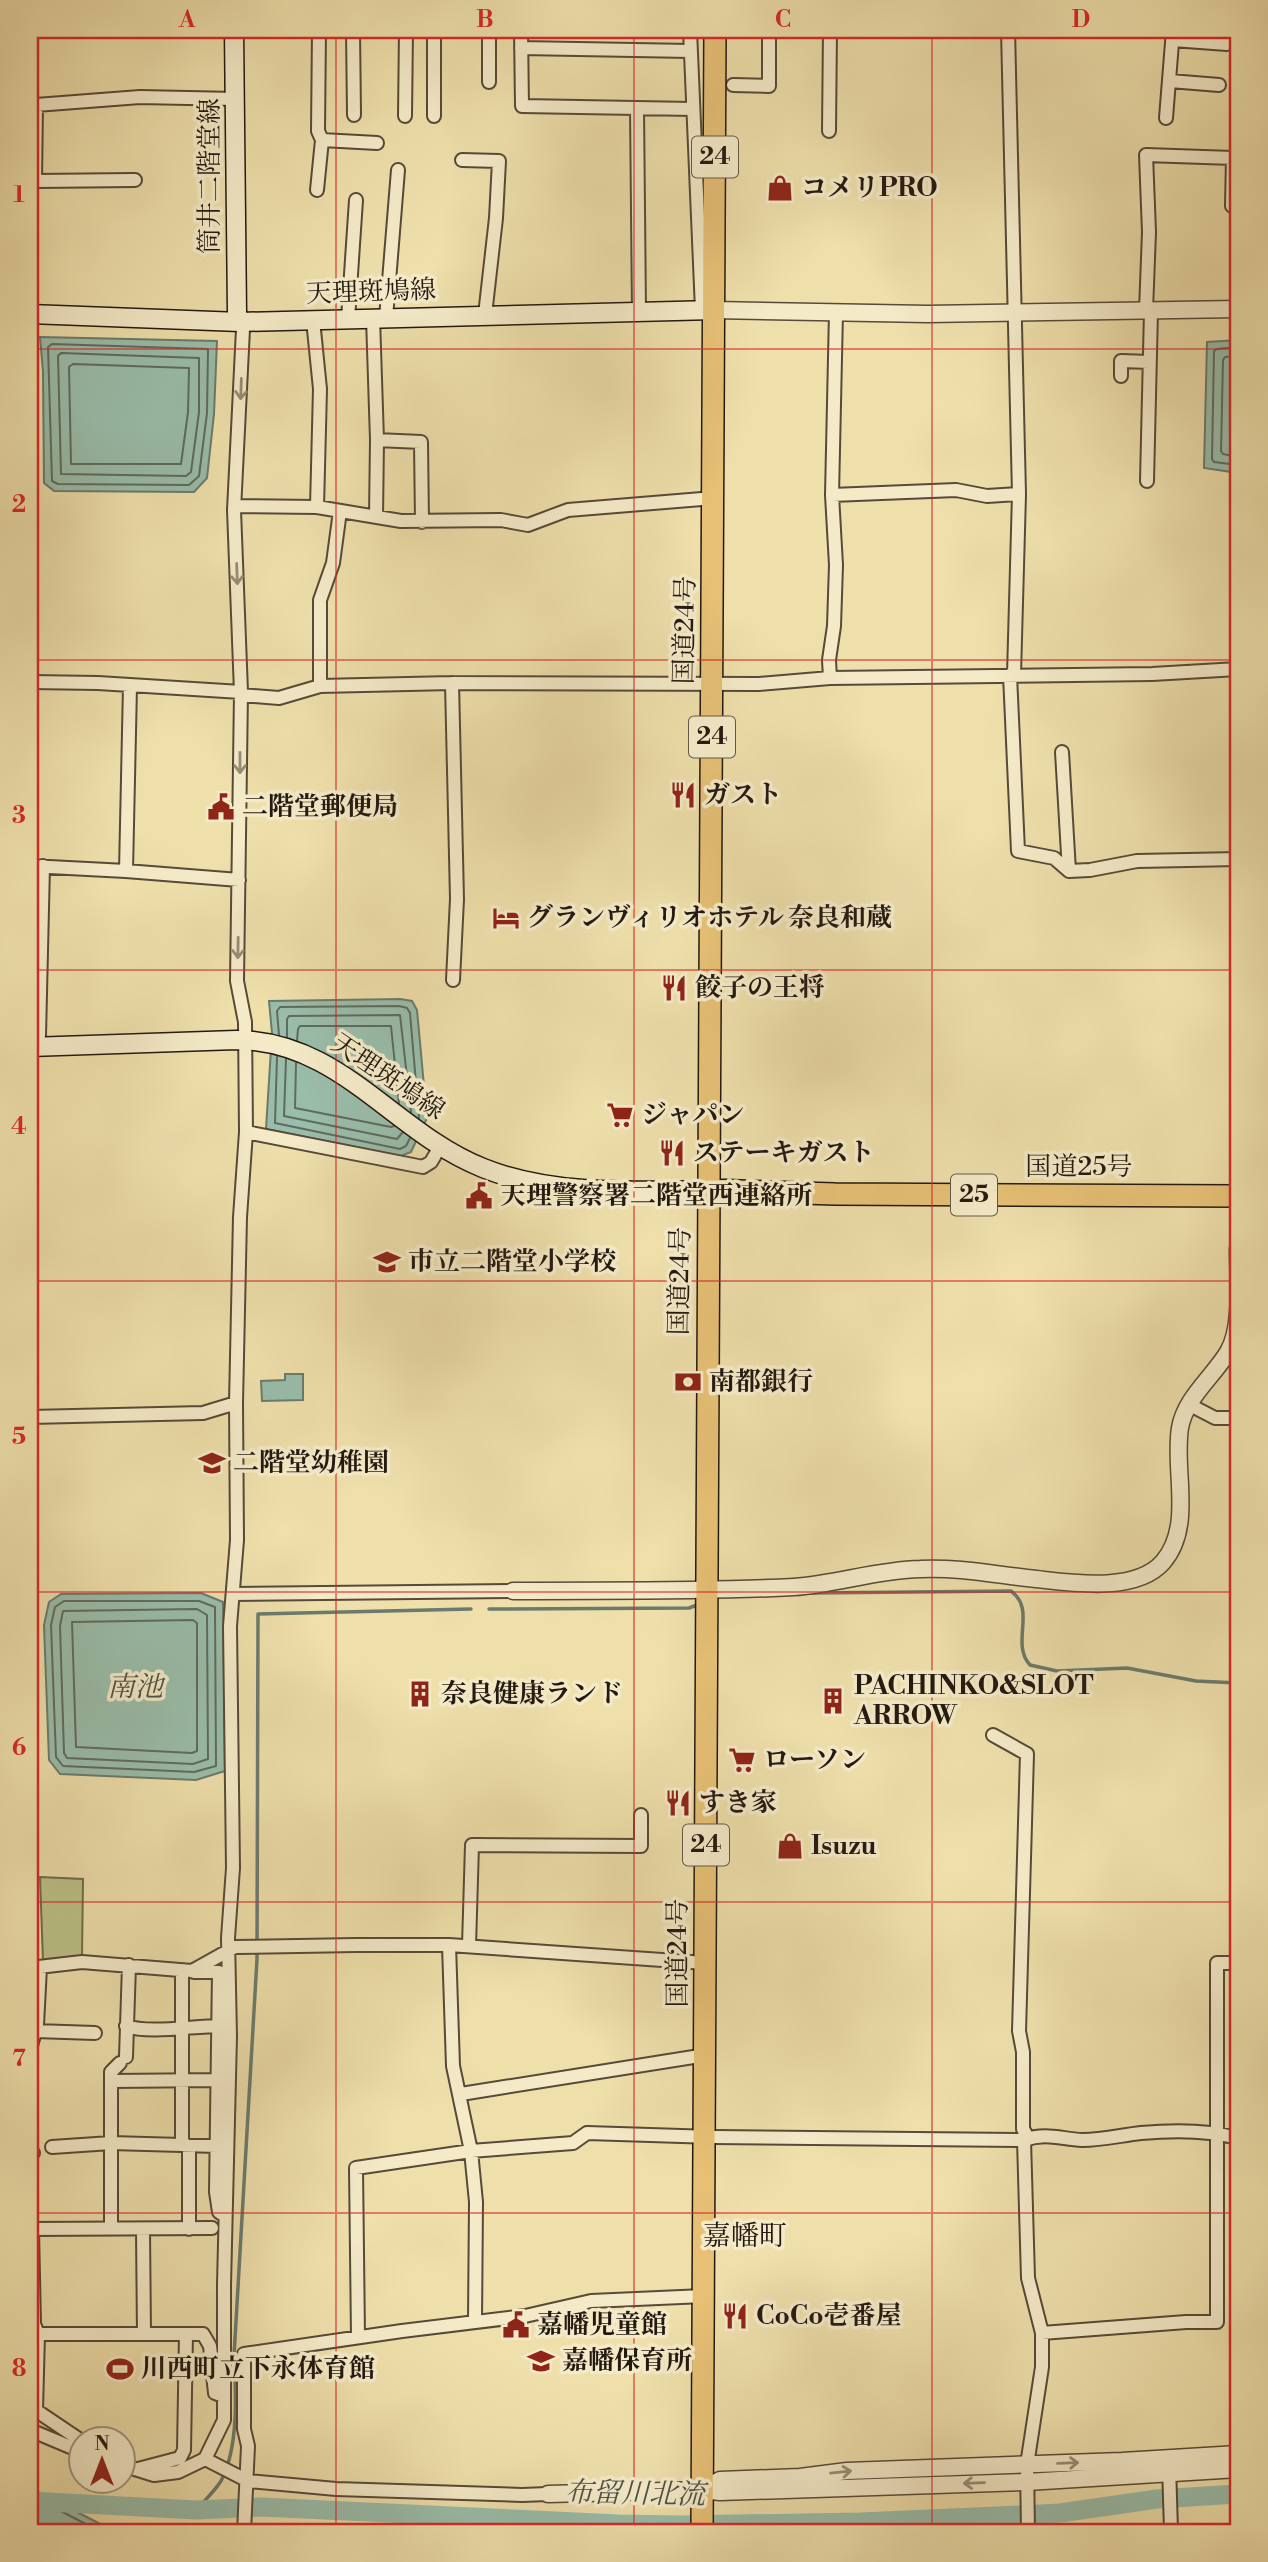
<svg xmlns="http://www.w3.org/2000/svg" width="1268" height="2562" viewBox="0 0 1268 2562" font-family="'Libre Bodoni','Noto Serif JP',serif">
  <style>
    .green { fill: #bcc186; stroke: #706d4c; stroke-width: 2 }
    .water { fill: #99bdaa; stroke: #6a7b6d; stroke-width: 2 }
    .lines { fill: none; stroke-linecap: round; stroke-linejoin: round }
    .shore { stroke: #5e6b5e; stroke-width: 2 }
    .stream { stroke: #6a7b6d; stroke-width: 3.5 }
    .river { stroke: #99bdaa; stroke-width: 19 }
    .minor-casing { stroke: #564a38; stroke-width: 16 }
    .tertiary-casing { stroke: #564a38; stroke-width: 19 }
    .secondary-casing { stroke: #231911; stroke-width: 21 }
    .trunk-casing { stroke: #231911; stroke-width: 24 }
    .minor { stroke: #f4eac8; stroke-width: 12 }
    .tertiary { stroke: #f4eac8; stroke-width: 16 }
    .secondary { stroke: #f4eac8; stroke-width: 18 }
    .trunk { stroke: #e7c076; stroke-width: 21 }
    .oneway { stroke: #968c76 }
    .grid { fill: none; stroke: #d62828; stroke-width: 2; stroke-opacity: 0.55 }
    .labels { text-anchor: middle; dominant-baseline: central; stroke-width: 7; stroke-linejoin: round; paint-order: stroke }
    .shield { fill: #f4eac8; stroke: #625848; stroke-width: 2 }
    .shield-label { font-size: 24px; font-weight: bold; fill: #231911 }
    .street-label { font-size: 26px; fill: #231911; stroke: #f4eac8 }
    .poi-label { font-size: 26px; font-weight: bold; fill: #231911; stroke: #f4eac8; text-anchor: start }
    .water-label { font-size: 28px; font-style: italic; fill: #4c5247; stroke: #f4eac8 }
    .neighbourhood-label { font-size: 28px; fill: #231911; stroke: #f4eac8 }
    .neatline { fill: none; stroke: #d62828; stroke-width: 2.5 }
    .grid-label { font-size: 23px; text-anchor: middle; font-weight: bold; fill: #d62828 }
  </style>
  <rect width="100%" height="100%" fill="#eedfab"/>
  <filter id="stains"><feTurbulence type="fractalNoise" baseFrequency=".00286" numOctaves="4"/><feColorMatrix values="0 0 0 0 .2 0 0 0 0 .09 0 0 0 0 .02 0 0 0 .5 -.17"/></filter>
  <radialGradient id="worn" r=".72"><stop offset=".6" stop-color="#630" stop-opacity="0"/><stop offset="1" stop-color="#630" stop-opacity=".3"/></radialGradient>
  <path class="green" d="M40 1877 83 1879 82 1958 43 1961Z"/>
  <path class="water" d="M40 337 217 341 214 414 207 478 194 492 54 491 44 483 43 371Z
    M1238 340V473L1204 468 1207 342Z
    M400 999 412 1001 417 1010 427 1118 411 1152 401 1156 266 1129 272 1033 269 1001Z
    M285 1374H303V1400L262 1401 261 1381 285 1380Z
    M201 1593 223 1602 225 1771 196 1780 60 1774 49 1760 44 1625 49 1602 61 1594Z
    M30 2488 116 2532H48L30 2519Z"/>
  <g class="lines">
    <path class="shore" d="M52 344 208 349 207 413 199 476 189 485 58 484 52 481 48 347Z
      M1238 347 1217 349 1214 351 1212 459 1214 462 1238 465
      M61 353 199 358V412L191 472 186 476 61 474 58 356Z
      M1238 356 1225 357 1223 360 1221 451 1223 454 1238 457
      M73 364 189 368 188 412 181 464H71L69 367Z
      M1238 367 1233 370 1231 442 1238 446
      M279 1035 277 1011 280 1007 399 1006 407 1008 410 1013 419 1118
      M287 1038V1019L289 1016 400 1015 411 1112
      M297 1041 298 1029 300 1026H391L399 1104
      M277 1057 275 1123 400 1149 406 1146 410 1138
      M286 1059 284 1116 397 1139 403 1132
      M296 1063 295 1108 391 1127 394 1126
      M64 1601H199L215 1607 216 1766 194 1772 63 1766 56 1757 51 1625 55 1607Z
      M197 1609 207 1615 208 1759 193 1764 67 1758 64 1753 60 1626 63 1611Z
      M193 1620 197 1623V1751L192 1753 76 1747 72 1622Z
      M30 2495 101 2532"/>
    <path class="stream" d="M812 1593 1011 1591C1037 1610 1010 1643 1030 1665L1057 1671 1127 1668 1196 1681 1238 1683
      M489 1609 689 1608 697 1605
      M196 2510C204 2501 214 2492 221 2481 239 2447 236 2393 234 2356L257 1959 258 1614 471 1609"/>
    <path class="river" d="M30 2501 196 2510 261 2507 618 2524 681 2525 861 2522 1021 2515 1060 2513 1157 2499 1238 2494"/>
    <g class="minor-casing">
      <path id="minor" d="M353 30 354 115
        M521 30 522 106 693 109
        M690 30 702 310
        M1008 30 1019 494 1014 675
        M1173 40 1227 44
        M521 48 691 51
        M1170 81 1219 85
        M489 82V30
        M733 85 769 86V30
        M637 108 639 312
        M405 116 406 30
        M434 116V30
        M1166 118 1173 30
        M829 131 830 30
        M322 140 377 143
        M462 160 499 161 496 218 485 315
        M30 180 35 181 36 105 140 97 236 99
        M35 181 135 180
        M317 190 322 140 318 131 319 30
        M1146 311 1149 232 1146 155 1233 158 1232 206
        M373 318 377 440 376 517
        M386 318 398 170
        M348 319 356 200
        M313 320 320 389 317 507
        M1121 376V361L1150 362
        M377 440 421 442 422 522
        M1147 481 1151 311
        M832 495 956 490 987 496 1019 494
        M235 506 317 507 401 521 501 520 528 525 568 510 714 498
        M1010 675 1018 851 1054 858 1069 871 1090 870 1137 861 1238 859
        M830 678 829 660 834 626 836 565 832 495 836 312
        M30 682 98 683 241 692
        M452 683 457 899 453 980
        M320 686V600L333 563 340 511
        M241 695 279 698 320 686 452 683 759 684 830 678 1152 674 1238 669
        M1062 752 1069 871
        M30 866 126 871 239 880
        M126 871 130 686
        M36 1046 39 1036 43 866
        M246 1132 423 1167 431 1162 441 1145
        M1190 1405 1215 1418H1238
        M30 1417 203 1413 236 1403
        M233 1594 513 1591
        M993 1735 1027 1754 1019 2031 1023 2052V2129L1028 2138
        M449 1945 453 2066 471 2151 476 2202 475 2321
        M469 1946 472 1845 641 1846V1815
        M30 1968 82 1962 192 1971 235 1947 356 1945H449L705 1963
        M182 1971V2141L189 2149V2229
        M194 1972H219L216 2192 219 2212 222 2214
        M126 2026C149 2034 193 2026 219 2026
        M35 2031 95 2033
        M30 2049 37 2025 40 1967
        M126 2057 129 1965
        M111 2081 218 2080
        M461 2094 706 2055
        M1024 2140 1028 2278 1042 2333V2367L1027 2465 1028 2532
        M52 2147 111 2143 217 2146
        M30 2153H33
        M111 2228V2072L120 2063
        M30 2229 212 2228
        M32 2229 34 2324 38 2334 36 2410
        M143 2229 144 2334
        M1042 2333 1186 2322H1217V1963H1238
        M38 2334H203L210 2346 215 2393 223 2396
        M358 2337 356 2168 471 2151 573 2143 587 2133 713 2137 1024 2140C1046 2132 1061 2139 1082 2140 1103 2140 1122 2135 1141 2133 1173 2130 1208 2130 1238 2138
        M31 2407 80 2440
        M30 2430 80 2451
        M205 2459 248 2481 336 2489 522 2495 548 2494
        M122 2465 154 2475 178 2472 205 2459 224 2420V2285L230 2036 228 1938 233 1868 230 1626 237 1540 236 1403 240 1217 246 1132 245 1022 237 981 241 692 234 510 243 329 240 322
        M1169 2465 1171 2531
        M138 2469 180 2458 184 2450 186 2334
        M244 2532 248 2446 244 2429V2354L402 2331 525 2316 591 2301 704 2296
        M1147 2532H1203"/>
    </g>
    <g class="tertiary-casing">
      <path id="tertiary" d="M714 310 928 314 1238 309
        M513 1591C606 1590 700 1592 794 1587 836 1584 877 1570 920 1569 959 1567 997 1575 1036 1579 1072 1583 1136 1593 1163 1562 1194 1526 1173 1470 1180 1428 1185 1398 1213 1377 1228 1352 1243 1327 1238 1277 1238 1248
        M702 2490 720 2480 800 2477 847 2471 1122 2461 1238 2454
        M548 2494 702 2490 720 2492 1027 2482 1238 2469"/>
    </g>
    <g class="secondary-casing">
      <path id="secondary" d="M234 30 237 314 240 322
        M30 314 240 322 714 310
        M30 1047 236 1040C340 1040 394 1133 483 1168 553 1196 635 1191 710 1190"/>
    </g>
    <g class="trunk-casing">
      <path id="trunk" d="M710 1190 835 1194 1238 1196
        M702 2532 715 30"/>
    </g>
    <use href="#minor" class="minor"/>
    <use href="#tertiary" class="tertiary"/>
    <use href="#secondary" class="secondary"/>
    <use href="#trunk" class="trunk"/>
  </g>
  <defs><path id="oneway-shaft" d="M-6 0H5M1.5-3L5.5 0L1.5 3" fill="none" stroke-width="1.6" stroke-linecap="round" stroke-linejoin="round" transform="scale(1.75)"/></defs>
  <g class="oneway">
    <use href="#oneway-shaft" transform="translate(241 389) rotate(92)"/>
    <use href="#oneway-shaft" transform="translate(237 574) rotate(88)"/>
    <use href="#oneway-shaft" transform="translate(240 763) rotate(90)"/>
    <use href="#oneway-shaft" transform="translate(238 948) rotate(91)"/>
    <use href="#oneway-shaft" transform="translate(1068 2463) rotate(-2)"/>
    <use href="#oneway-shaft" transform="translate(841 2472) rotate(-6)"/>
    <use href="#oneway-shaft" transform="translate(974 2483) rotate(178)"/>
  </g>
  <path class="grid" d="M336 30V2532M634 30V2532M932 30V2532M30 349H1238M30 660H1238M30 970H1238M30 1281H1238M30 1592H1238M30 1902H1238M30 2213H1238"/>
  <defs>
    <g id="shop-bare" transform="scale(2.1)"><path d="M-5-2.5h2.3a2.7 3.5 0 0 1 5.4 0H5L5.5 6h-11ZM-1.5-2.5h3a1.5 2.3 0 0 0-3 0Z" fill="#8f2418" stroke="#f4eac8" stroke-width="2.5" paint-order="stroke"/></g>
    <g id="restaurant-bare" transform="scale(2.1)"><path d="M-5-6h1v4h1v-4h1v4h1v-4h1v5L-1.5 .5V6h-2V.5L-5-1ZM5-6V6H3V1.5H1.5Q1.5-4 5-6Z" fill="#8f2418" stroke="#f4eac8" stroke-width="2.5" paint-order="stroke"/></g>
    <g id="civic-bare" transform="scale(2.1)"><path d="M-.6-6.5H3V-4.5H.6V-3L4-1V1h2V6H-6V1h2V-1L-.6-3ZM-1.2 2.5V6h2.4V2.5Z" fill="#8f2418" stroke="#f4eac8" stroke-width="2.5" paint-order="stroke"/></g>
    <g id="hotel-bare" transform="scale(2.1)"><path d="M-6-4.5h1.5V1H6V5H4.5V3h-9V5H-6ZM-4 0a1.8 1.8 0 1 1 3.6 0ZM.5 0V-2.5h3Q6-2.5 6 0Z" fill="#8f2418" stroke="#f4eac8" stroke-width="2.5" paint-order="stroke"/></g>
    <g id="supermarket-bare" transform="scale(2.1)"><path d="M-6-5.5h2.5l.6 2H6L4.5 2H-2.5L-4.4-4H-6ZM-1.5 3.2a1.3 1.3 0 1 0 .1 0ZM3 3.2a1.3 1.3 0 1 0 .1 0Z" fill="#8f2418" stroke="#f4eac8" stroke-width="2.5" paint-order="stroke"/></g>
    <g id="school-bare" transform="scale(2.1)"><path d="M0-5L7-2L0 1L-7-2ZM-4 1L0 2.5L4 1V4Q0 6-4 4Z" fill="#8f2418" stroke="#f4eac8" stroke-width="2.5" paint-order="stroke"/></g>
    <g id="bank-bare" transform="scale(2.1)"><path d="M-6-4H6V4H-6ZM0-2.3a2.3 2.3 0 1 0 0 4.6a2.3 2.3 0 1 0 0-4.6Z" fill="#8f2418" stroke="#f4eac8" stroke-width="2.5" paint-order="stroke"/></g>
    <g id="building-bare" transform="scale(2.1)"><path d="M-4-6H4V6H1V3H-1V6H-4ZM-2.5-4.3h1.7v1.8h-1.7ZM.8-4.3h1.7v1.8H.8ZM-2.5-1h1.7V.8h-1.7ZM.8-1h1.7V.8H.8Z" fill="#8f2418" stroke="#f4eac8" stroke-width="2.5" paint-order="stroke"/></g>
    <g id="stadium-bare" transform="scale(2.1)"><path d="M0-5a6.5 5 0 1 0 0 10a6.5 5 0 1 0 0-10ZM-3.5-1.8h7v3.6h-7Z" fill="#8f2418" stroke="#f4eac8" stroke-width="2.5" paint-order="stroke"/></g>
  </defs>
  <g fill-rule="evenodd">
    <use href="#shop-bare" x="780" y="188"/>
    <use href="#restaurant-bare" x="683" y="795"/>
    <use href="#civic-bare" x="221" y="807"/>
    <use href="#hotel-bare" x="506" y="918"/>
    <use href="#restaurant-bare" x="674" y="988"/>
    <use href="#supermarket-bare" x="620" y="1115"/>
    <use href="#restaurant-bare" x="672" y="1153"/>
    <use href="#civic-bare" x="479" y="1196"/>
    <use href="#school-bare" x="387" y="1262"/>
    <use href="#bank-bare" x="688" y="1382"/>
    <use href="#school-bare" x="212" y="1463"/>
    <use href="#building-bare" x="420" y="1694"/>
    <use href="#building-bare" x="833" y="1701"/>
    <use href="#supermarket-bare" x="742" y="1760"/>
    <use href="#restaurant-bare" x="678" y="1803"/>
    <use href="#shop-bare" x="790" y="1846"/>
    <use href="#restaurant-bare" x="735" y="2316"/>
    <use href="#civic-bare" x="516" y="2325"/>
    <use href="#school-bare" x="541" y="2361"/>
    <use href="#stadium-bare" x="120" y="2369"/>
  </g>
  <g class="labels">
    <g class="shield">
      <rect x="692" y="136.5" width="46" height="41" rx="5"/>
      <rect x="689" y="716.5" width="46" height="41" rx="5"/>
      <rect x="951" y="1174.5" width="46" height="41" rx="5"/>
      <rect x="683" y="1824.5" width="46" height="41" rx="5"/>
    </g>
    <g class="shield-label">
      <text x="715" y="157">24</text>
      <text x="712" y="737">24</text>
      <text x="974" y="1195">25</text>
      <text x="706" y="1845">24</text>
    </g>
    <g class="street-label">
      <text transform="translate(210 176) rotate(-90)">筒井二階堂線</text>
      <text transform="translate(371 292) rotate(-2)">天理斑鳩線</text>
      <text transform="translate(685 630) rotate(-89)">国道24号</text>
      <text transform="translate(388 1077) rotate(34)">天理斑鳩線</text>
      <text x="1079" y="1167">国道25号</text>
      <text transform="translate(680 1281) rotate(-89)">国道24号</text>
      <text transform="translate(678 1953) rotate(-90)">国道24号</text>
    </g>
    <g class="poi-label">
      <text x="801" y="188">コメリPRO</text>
      <text x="704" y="795">ガスト</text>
      <text x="242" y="807">二階堂郵便局</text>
      <text x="527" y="918">グランヴィリオホテル 奈良和蔵</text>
      <text x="695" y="988">餃子の王将</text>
      <text x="641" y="1115">ジャパン</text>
      <text x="693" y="1153">ステーキガスト</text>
      <text x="500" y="1196">天理警察署二階堂西連絡所</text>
      <text x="408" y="1262">市立二階堂小学校</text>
      <text x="709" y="1382">南都銀行</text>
      <text x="233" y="1463">二階堂幼稚園</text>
      <text x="854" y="1686">PACHINKO&amp;SLOT<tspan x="854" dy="30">ARROW</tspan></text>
      <text x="441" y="1694">奈良健康ランド</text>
      <text x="763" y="1760">ローソン</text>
      <text x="699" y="1803">すき家</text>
      <text x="811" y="1846">Isuzu</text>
      <text x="756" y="2316">CoCo壱番屋</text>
      <text x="537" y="2325">嘉幡児童館</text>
      <text x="562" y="2361">嘉幡保育所</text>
      <text x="141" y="2369">川西町立下永体育館</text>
    </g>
    <g class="water-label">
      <text x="135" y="1687">南池</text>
      <text transform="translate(635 2494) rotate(1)">布留川北流</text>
    </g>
    <g class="neighbourhood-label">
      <text x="745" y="2236">嘉幡町</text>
    </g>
  </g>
  <rect width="1268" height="2562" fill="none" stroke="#eedfab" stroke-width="77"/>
  <g transform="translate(102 2460)"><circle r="33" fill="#f4eac8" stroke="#a0967f" stroke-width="2"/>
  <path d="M0-5L12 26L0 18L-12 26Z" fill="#8f2418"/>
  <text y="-10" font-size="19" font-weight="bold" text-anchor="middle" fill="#231911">N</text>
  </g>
  <rect x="38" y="38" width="1192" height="2486" class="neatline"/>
  <g class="grid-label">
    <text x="187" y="27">A</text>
    <text x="485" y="27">B</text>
    <text x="783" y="27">C</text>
    <text x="1081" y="27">D</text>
    <text x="19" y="202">1</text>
    <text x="19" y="512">2</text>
    <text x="19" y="823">3</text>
    <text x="19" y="1134">4</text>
    <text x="19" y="1444">5</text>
    <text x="19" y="1755">6</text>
    <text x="19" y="2066">7</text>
    <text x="19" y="2376">8</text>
  </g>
  <rect width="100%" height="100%" filter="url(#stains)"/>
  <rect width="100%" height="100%" fill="url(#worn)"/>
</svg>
